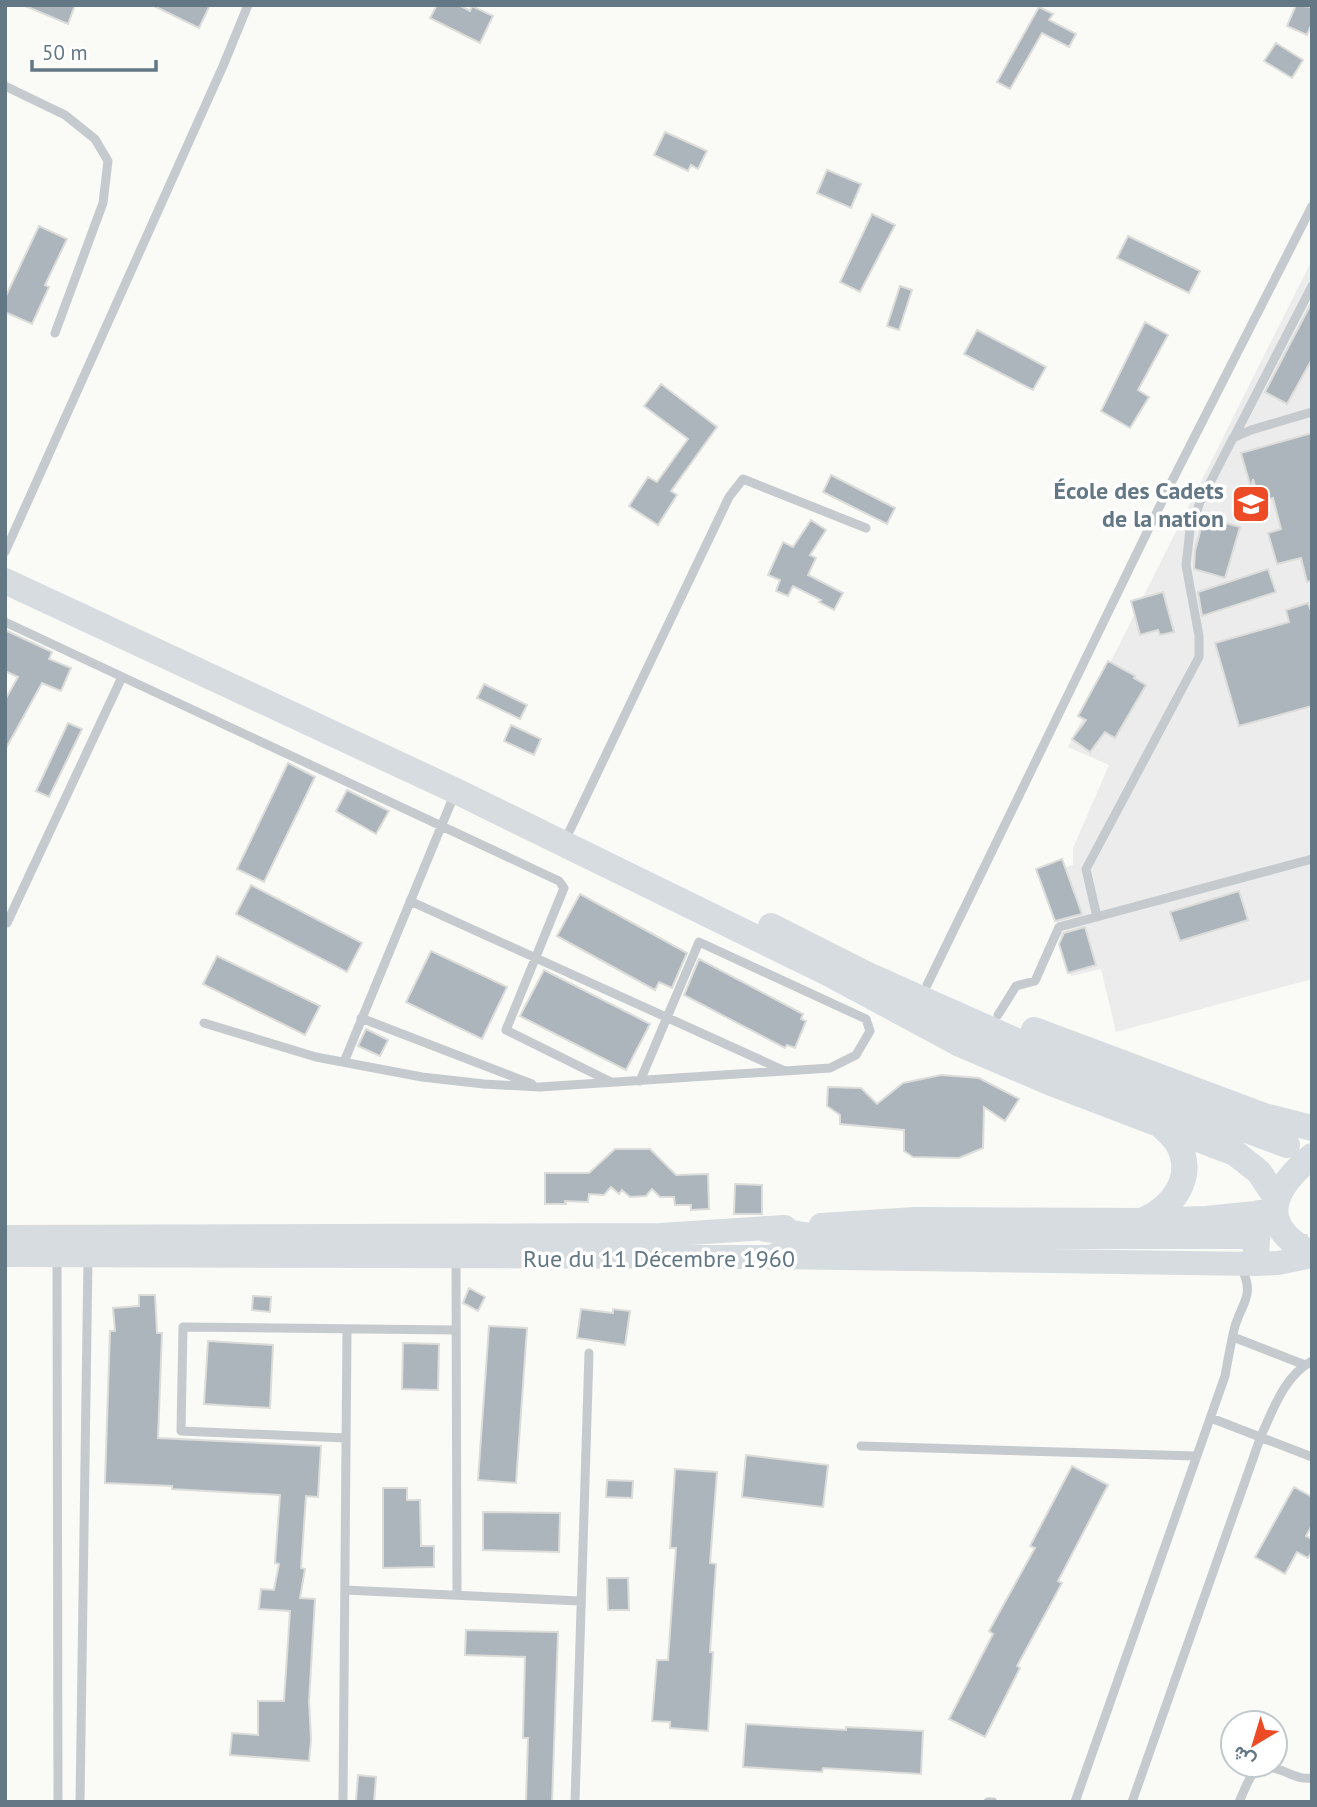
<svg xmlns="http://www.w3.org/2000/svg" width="1317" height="1807" viewBox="0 0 1317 1807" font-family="'PT Sans',Vazirmatn,sans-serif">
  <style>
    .built { fill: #ebeceb }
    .building { fill: #abb5bb; stroke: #dcdcda; stroke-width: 2 }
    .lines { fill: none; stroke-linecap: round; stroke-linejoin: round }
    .primary-tunnel { stroke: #d4d9da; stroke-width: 26; stroke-dasharray: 26 13; stroke-linecap: butt }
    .lane { stroke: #c5cace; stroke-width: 9 }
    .secondary { stroke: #d6dcdf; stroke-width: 24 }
    .primary { stroke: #d6dcdf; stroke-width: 26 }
    .labels { text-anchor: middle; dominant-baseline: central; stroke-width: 7; stroke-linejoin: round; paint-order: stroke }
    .poi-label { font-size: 24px; font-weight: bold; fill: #637784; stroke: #fff; text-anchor: end }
    .street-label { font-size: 24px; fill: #637784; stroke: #fff }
  </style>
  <rect width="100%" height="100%" fill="#fafaf7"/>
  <path class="built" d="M1312 260V979L1116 1032 1101 969 1071 976 1044 873 1073 865V848L1109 765 1068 747Z"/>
  <path class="building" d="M23 5H75L68 24Z
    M152 5H210L199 28Z
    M437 5H459L470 11 472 6 493 16 480 43 430 18Z
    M1296 5 1312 7V23L1307 35 1287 26Z
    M1039 7 1053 14 1049 20 1076 34 1069 47 1042 33 1010 89 997 82Z
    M1276 43 1303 60 1292 78 1264 61Z
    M665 132 707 151 698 169 691 165 688 171 654 155Z
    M827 170 861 184 851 208 817 193Z
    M872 214 895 225 860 292 840 282Z
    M39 226 67 239 45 285 49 287 32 324 5 312V298Z
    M1128 236 1200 271 1189 293 1117 258Z
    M900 286 912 290 899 330 887 326Z
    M1312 302V359L1287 404 1265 392Z
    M1145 322 1168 335 1138 390 1149 397 1130 428 1101 411Z
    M977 330 1046 367 1033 390 964 354Z
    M661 384 717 427 671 491 677 495 658 525 629 506 648 477 657 482 688 439 644 406Z
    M1312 433V581L1307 582 1301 558 1277 564 1268 533 1281 529 1273 498 1259 501 1253 479 1251 488 1241 453Z
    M831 475 895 508 887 524 823 492Z
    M1204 517 1240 527 1225 578 1194 569 1195 551Z
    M811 520 826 530 810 555 816 558 808 575 843 593 834 610 819 602 821 600 793 586 788 596 776 591 780 580 768 575 783 542 793 547Z
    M1268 569 1276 592 1202 616 1198 592Z
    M1163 592 1174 632 1160 635 1158 630 1140 635 1131 601Z
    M1308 603 1312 614V706L1239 726 1215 643 1289 622 1286 610Z
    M5 630 52 652 49 659 71 668 61 691 42 683 5 750V700L18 677 5 671Z
    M1108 661 1135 676 1134 678 1146 685 1115 738 1105 732 1090 752 1072 739 1086 720 1078 716Z
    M484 684 527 705 520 719 477 698Z
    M68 723 82 729 49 797 36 791Z
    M511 725 541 739 534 755 504 741Z
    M288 763 315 777 264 882 237 869Z
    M347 790 389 811 376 834 336 811Z
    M1062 859 1082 914 1055 921 1036 869Z
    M251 885 362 943 347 972 236 914Z
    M1239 891 1248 920 1180 941 1170 912Z
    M580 894 687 953 672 988 659 982 655 990 557 936Z
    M1085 927 1096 965 1068 973 1059 944 1064 933Z
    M431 951 507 987 482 1039 406 1002Z
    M217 956 320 1006 305 1035 203 984Z
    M699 959 803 1014 801 1019 806 1021 795 1048 787 1045 785 1048 684 995Z
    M544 970 650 1024 626 1070 520 1016Z
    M366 1029 388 1040 380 1056 358 1046Z
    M941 1075 979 1078 1019 1099 1005 1121 984 1107 983 1148 959 1158 913 1157 904 1151V1130L840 1124V1115L827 1106 828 1087 861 1088 877 1104 903 1083Z
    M615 1149H650L676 1175 708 1174 709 1209 691 1210V1205H675L674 1197H660L652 1189 646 1196 630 1197 622 1190 619 1194 611 1187 604 1195 589 1194 588 1202 565 1201 566 1204H545V1173H589Z
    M735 1184 762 1185V1214H734Z
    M469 1288 485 1297 478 1311 463 1303Z
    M139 1295H155L157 1333H162L158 1438 321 1446 318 1497 306 1496 301 1568 305 1569 300 1598 315 1599 309 1701 311 1739 309 1761 230 1755 232 1733 258 1735V1701H284L290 1611 259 1609 261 1589 274 1590 279 1564 275 1563 280 1495 172 1489V1486L105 1483 110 1331H115L113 1308 139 1306Z
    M253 1296 271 1297 270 1312 252 1310Z
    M581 1309 613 1313V1309L630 1311 625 1345 577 1338Z
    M489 1326 527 1328 516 1483 478 1480Z
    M208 1341 273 1345 270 1408 204 1404Z
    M403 1343 439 1344 438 1390 402 1389Z
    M746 1455 828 1465 823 1507 742 1497Z
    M1072 1466 1108 1485 1058 1581 1062 1583 1017 1666 1020 1668 985 1737 949 1719 993 1634 989 1631 1035 1548 1030 1546Z
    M675 1469 717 1472 710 1563 716 1564 710 1652H713L708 1731 670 1728V1722L652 1721 657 1660H668L676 1548H670Z
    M607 1480 633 1481 632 1498 606 1497Z
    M1294 1487 1312 1497V1525L1306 1536 1312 1539V1551L1308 1558 1297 1552 1285 1574 1255 1557Z
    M383 1488H407V1500H420L421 1546H434V1567L383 1568Z
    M483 1512 560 1513 559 1552 483 1550Z
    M607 1578H628L629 1610H608Z
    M466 1630 558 1632 552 1802H526L528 1738H523L525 1657 465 1655Z
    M746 1724 846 1730V1727L923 1731 921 1774 823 1768 822 1772 743 1767Z
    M358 1775 376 1777 374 1802H356Z"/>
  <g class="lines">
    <path class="primary-tunnel" d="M1243 1249 1312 1247"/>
    <path class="lane" d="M5 86 65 115 95 139 108 161 103 203 55 333
      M1234 437 1312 286
      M5 552 223 66 248 5
      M5 622 559 881 564 888 506 1030 611 1082
      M569 832 729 497 743 479 866 528
      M410 901 785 1071
      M1097 917 1086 869 1199 657V636L1186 565 1190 530 1200 502 1233 438 1251 430 1312 412
      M5 922 7 923 122 677
      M927 985 1170 485 1312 206
      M998 1015 1016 986 1035 981 1059 927 1312 859
      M361 1018 532 1084
      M204 1023 316 1057 422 1077 484 1084 540 1087 830 1068 856 1055 870 1031 866 1019 699 942 640 1081
      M344 1062 455 793
      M57 1257 58 1802
      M456 1259 457 1595
      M1233 1337 1305 1365
      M1211 1418 1312 1457
      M346 1438 181 1431 183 1327 455 1330
      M861 1446 1195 1456
      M345 1590 580 1601
      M80 1802 88 1258
      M343 1802 347 1330
      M575 1802 589 1353
      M988 1802H993
      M1075 1802 1225 1376C1228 1359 1231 1342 1235 1326 1243 1301 1255 1295 1241 1267
      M1132 1802 1261 1436C1273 1410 1284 1376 1312 1361
      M1239 1802C1253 1771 1254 1758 1290 1774 1298 1777 1303 1779 1312 1778"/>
    <path class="secondary" d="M821 1225 916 1219 1144 1220 1206 1218 1275 1211
      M5 1237 660 1235 785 1227
      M5 1255 773 1257 1257 1264 1278 1263 1312 1256
      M1257 1264 1259 1212"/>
    <path class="primary" d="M5 581 456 791 828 973 960 1044 1049 1082 1235 1153 1259 1172 1277 1199
      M771 926 872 977 1075 1067 1287 1145
      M1034 1030 1264 1116 1312 1128
      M1312 1156C1271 1190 1256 1225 1312 1254
      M1144 1220C1173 1207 1196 1177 1178 1144 1174 1137 1166 1130 1159 1124
      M766 1229 811 1236H1243
      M773 1257 792 1250 819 1245"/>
  </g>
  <defs>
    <g id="school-square" transform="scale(2.0125)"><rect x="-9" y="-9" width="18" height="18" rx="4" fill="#ec4b25" stroke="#fff"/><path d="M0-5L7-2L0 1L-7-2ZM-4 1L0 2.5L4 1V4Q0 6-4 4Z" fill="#fff"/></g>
  </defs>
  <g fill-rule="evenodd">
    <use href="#school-square" x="1251" y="504"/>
  </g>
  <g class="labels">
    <g class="poi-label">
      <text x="1224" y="490">École des Cadets<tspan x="1224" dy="28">de la nation</tspan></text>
    </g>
    <g class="street-label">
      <text x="659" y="1258">Rue du 11 Décembre 1960</text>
    </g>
  </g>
  <rect width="1317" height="1807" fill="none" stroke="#637784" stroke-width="14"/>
  <g transform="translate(1254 1744) rotate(218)"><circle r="33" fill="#ffffff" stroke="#c1c9ce" stroke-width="2"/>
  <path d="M0-5L12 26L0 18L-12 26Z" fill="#ec4b25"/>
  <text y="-10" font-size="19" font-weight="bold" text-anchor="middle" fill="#637784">ش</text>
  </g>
  <path d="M32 60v10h124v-10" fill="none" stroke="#637784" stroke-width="3.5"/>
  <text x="42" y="60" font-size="21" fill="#637784" stroke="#ffffff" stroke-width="5" paint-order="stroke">50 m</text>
</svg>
